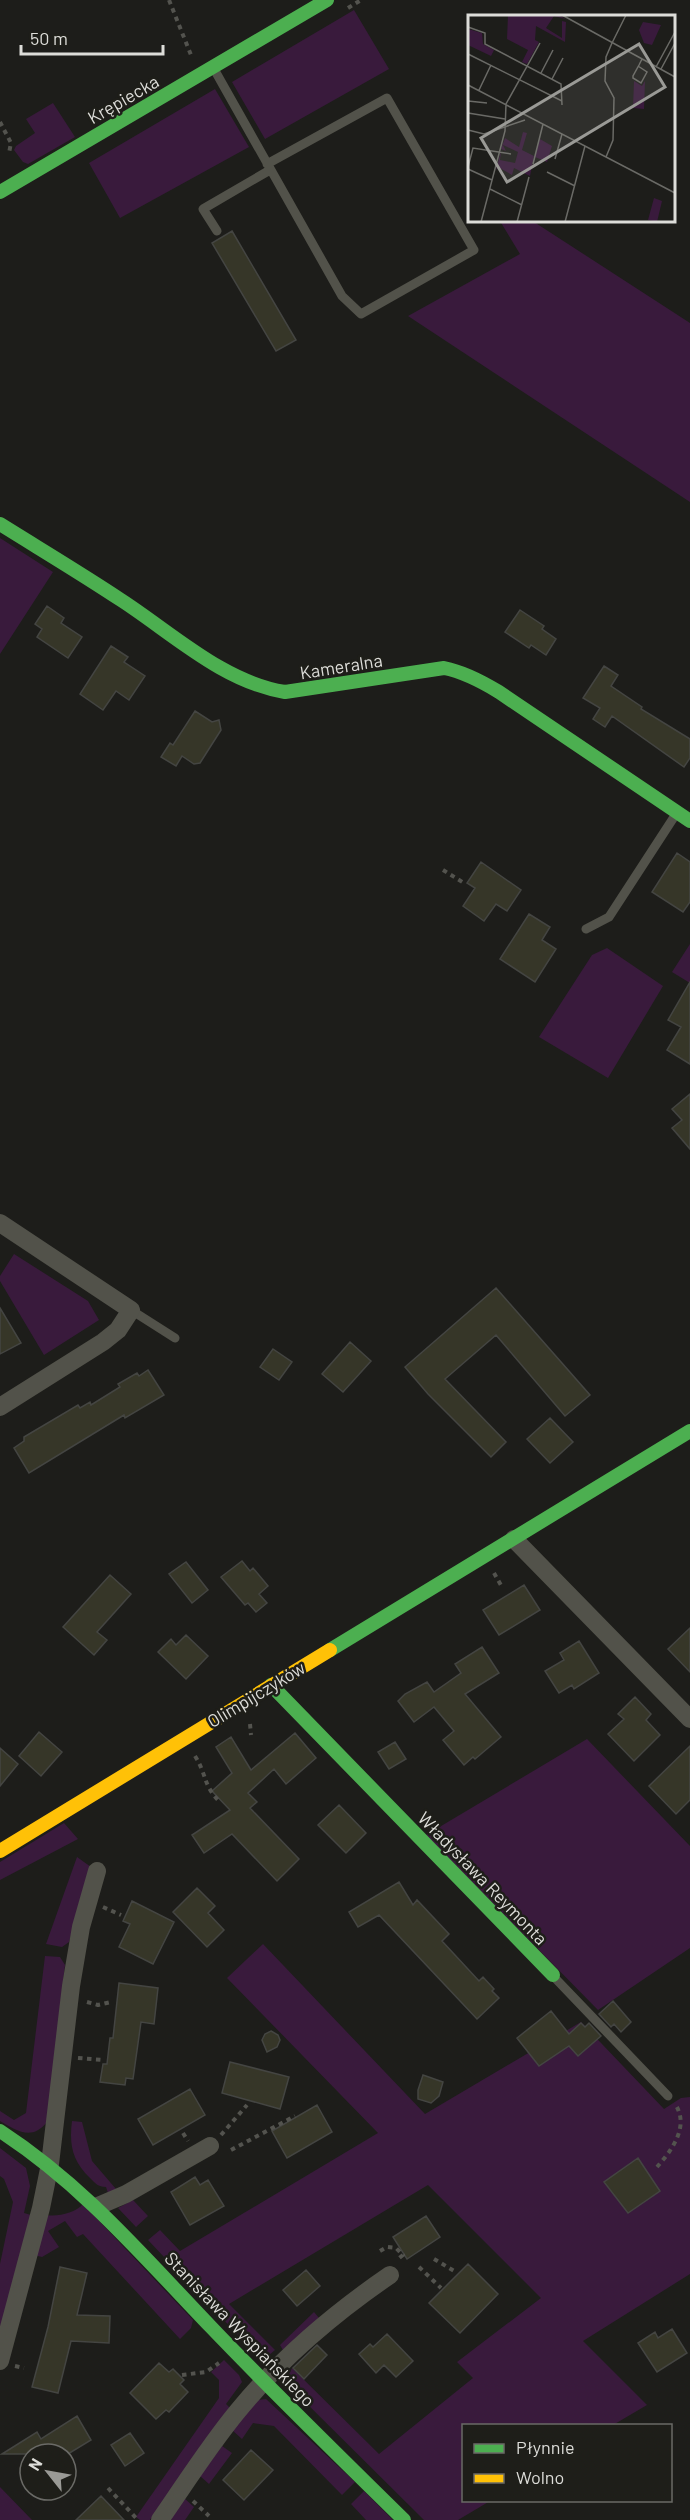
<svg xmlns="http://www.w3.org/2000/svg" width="690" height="2520" viewBox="0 0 690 2520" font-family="Barlow,sans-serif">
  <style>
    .green { fill: #391a3c }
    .building { fill: #363628; stroke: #444542; stroke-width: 1.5 }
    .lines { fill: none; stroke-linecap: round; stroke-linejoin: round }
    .path { stroke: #53534e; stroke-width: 4; stroke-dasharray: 4.5 4.5; stroke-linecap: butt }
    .lane { stroke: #52524a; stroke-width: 9 }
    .street { stroke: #52524a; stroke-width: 18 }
    .fast { stroke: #4caf50; stroke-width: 14 }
    .slow { stroke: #ffc107; stroke-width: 14 }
    .labels { text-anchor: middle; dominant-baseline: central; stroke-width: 5; stroke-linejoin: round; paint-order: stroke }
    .street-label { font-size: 18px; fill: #ddddd9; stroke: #1e1e19 }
    .inset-road { fill: none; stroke: #6a6a66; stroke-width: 1.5 }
    .view { fill: #9a9a96; fill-opacity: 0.15; stroke: #9a9a96; stroke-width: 3 }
    .inset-edge { fill: none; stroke: #ddddd9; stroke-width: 3 }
  </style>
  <rect width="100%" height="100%" fill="#1d1d1a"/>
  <path class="green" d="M354 10 389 69 265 139 232 82Z
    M215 89 249 147 120 218 89 163Z
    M53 103 75 137 28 164 23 162 14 150 16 146 35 133 26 119Z
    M531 220 690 323V502L408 316 520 254 500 221Z
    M0 538 53 572 0 654Z
    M690 944V983L672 972Z
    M607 948 663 986 608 1078 539 1037 592 955Z
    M14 1254 88 1301 99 1320 44 1355 0 1281V1276Z
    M587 1739 690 1846V1948L598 2010 426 1835Z
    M64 1823 78 1839 0 1880V1862Z
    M77 1857 91 1867 69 1942 62 1947 46 1944Z
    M263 1944 425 2114 581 2022 664 2109 681 2098 690 2097V2274L583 2341 647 2405 613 2425 464 2426V2500L490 2501 458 2520H424L287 2384V2378L292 2368 379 2454 473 2378 457 2362 541 2298 428 2185 229 2304 275 2350 268 2356 255 2353 221 2317 224 2315 217 2307 213 2309 148 2240 160 2230 180 2251 378 2133 227 1978Z
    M45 1956 60 1957 65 1965 47 2122C32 2141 17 2131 0 2121V2111L14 2120 26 2113Z
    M72 2121 82 2122 92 2161 116 2189 108 2193 106 2187C98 2187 95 2183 90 2178 72 2161 69 2144 72 2121Z
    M0 2148 26 2168 30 2186 24 2213 31 2215 0 2343V2264L13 2202 4 2179 0 2176Z
    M133 2200 148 2216 136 2227 118 2208Z
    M83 2204 193 2320 191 2328 180 2339 83 2234 77 2237 65 2221 48 2231 59 2247 42 2257 34 2255 46 2215C58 2217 75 2213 83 2204Z
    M314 2312 319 2318 283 2350 280 2345Z
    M224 2360 239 2375 242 2382 226 2404 230 2408 150 2520H140L136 2517 219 2398V2380L211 2372Z
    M266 2399 355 2482 342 2495 274 2426 253 2423 242 2439 232 2430 258 2400Z
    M222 2446 232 2453 209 2484 200 2476Z
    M0 2487 32 2520H0Z
    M364 2491 393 2520H366L351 2504Z
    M184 2498 194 2507 185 2520H169Z"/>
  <path class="building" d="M232 231 296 340 276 351 212 243Z
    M47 606 64 618 61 623 82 637 68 658 37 637 42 629 35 624Z
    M520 610 544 626 542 629 556 639 546 655 531 645 529 648 505 632Z
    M111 646 128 657 124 662 145 676 129 700 116 691 103 710 80 694Z
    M604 666 618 675 611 686 642 707 641 709 690 739V758L684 767 612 716 605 727 593 719 600 708 583 698Z
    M195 711 212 722 219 720 221 730 200 763 194 764 182 756 176 766 161 757 170 743 173 745Z
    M677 853 690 862V902L683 912 652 892Z
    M481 862 521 890 507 911 496 904 484 921 463 906 475 888 467 883Z
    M529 914 550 927 542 940 556 949 535 982 500 959Z
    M690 982V1064L667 1050 681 1027 668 1020Z
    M690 1094V1149L672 1128 682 1120 672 1109Z
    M496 1288 590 1395 565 1416 496 1335 445 1379 506 1442 491 1457 428 1394 405 1367Z
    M0 1308 21 1343 0 1354Z
    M350 1342 371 1361 343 1392 322 1374Z
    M273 1349 292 1362 279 1380 260 1367Z
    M148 1370 164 1395 125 1418 124 1415 29 1473 14 1448 24 1441V1437L78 1405 80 1408 90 1402 91 1405 120 1387 118 1384 137 1373 139 1376Z
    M550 1418 573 1442 550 1463 527 1439Z
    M242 1561 250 1571 253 1568 268 1586 259 1594 267 1603 256 1612 248 1603 245 1605 221 1577Z
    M186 1562 208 1590 192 1603 169 1574Z
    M110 1575 131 1594 97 1632 107 1640 94 1655 63 1627Z
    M524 1585 540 1610 499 1635 483 1610Z
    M690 1628V1672L668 1649Z
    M186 1635 208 1656 186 1679 158 1652 171 1639 176 1645Z
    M579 1641 599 1673 574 1689 572 1685 559 1693 545 1671 564 1660 560 1653Z
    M482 1647 499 1673 465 1694 501 1737 475 1759 473 1757 464 1765 443 1740 454 1731 434 1707 414 1722 398 1701 405 1694 427 1682 434 1692 461 1673 455 1664Z
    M635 1697 651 1714 646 1720 660 1735 634 1761 608 1734 624 1719 618 1714Z
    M39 1732 62 1752 41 1776 19 1756Z
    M295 1733 316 1758 286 1784 274 1769 248 1793 257 1802 250 1808 299 1859 277 1881 232 1834 204 1853 192 1835 230 1810 212 1791 232 1773 216 1747 231 1737 251 1770Z
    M395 1742 406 1759 389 1769 378 1752Z
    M690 1746V1800L676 1814 649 1786Z
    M0 1748 18 1764 0 1786Z
    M339 1805 366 1833 346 1853 318 1825Z
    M399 1882 413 1905 417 1900 449 1934 442 1941 479 1981 483 1977 494 1989 492 1991 499 1998 477 2019 379 1915 358 1927 349 1912Z
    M197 1888 215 1906 208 1913 224 1930 207 1947 173 1912Z
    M132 1901 174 1922 153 1964 119 1947 130 1924 123 1921Z
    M119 1983 158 1988 154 2024 141 2022 133 2079 126 2078 125 2085 100 2082 103 2064H107L110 2038H113Z
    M613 2001 631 2022 621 2032 614 2024 611 2027 599 2014Z
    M551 2011 569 2034 581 2023 585 2027 589 2023 601 2036 578 2056 569 2046 539 2066 517 2038Z
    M271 2031 278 2035 280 2040 277 2047 267 2052 262 2040 265 2034Z
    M230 2062 289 2077 280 2109 222 2093Z
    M423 2075 443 2082 439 2096 431 2103 418 2099V2090Z
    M190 2089 205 2115 153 2145 138 2119Z
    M317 2105 332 2132 287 2158 272 2131Z
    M638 2158 660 2191 628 2213 604 2182Z
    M195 2177 200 2185 208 2180 224 2206 190 2225 171 2192Z
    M426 2216 440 2237 407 2259 393 2237Z
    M468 2264 498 2294 460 2333 429 2303Z
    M60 2267 87 2273 77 2315 110 2316 109 2343 71 2341 58 2393 32 2387 48 2327Z
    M306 2270 320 2286 297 2306 283 2290Z
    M672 2329 687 2353 657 2372 638 2343 655 2332 658 2338Z
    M387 2334 413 2361 396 2377 384 2365 376 2373 359 2354 370 2344 373 2347Z
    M317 2345 327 2355 304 2379 293 2368Z
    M159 2363 169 2372 173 2369 184 2380 180 2384 188 2392 169 2412 166 2410 156 2419 130 2393Z
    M77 2416 91 2440 68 2454H2L37 2432 41 2439Z
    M130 2433 144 2453 125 2466 111 2445Z
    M251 2450 273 2470 244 2500 223 2480Z
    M101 2496 124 2520H76Z"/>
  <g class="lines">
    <path class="path" d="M169 0 191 55
      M348 8 361 0
      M0 122 11 143 9 153
      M443 870 464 883
      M494 1573 502 1587
      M250 1724 251 1735
      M195 1756C207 1775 203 1785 219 1801
      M103 1907 121 1915
      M87 2002 98 2005 111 2002
      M78 2058 103 2060
      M183 2133 188 2141
      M221 2135 247 2105
      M231 2150 295 2116
      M657 2167C672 2150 690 2126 675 2104
      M380 2251 387 2247 396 2248 403 2255 398 2259
      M434 2259 456 2272
      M419 2267 441 2288
      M15 2366 24 2368
      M182 2375 206 2372 219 2363
      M108 2488 138 2520
      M193 2501 209 2516"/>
    <path class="lane" d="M214 69 342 296 361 314 474 250 387 98 267 164
      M217 231 203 209 270 170
      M586 929 609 917 676 814
      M131 1310 175 1338
      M554 1977 668 2096"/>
    <path class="street" d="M0 1223 131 1310 118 1330 103 1342 0 1407
      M514 1539 690 1719
      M98 2206 126 2194 210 2146
      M0 2361 41 2208 50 2164 71 1986 81 1927 97 1871
      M160 2520C185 2484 209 2446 237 2412 281 2358 333 2314 390 2275"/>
    <path class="fast" d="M0 192 327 0
      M0 524C40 549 82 574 121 600 172 633 223 682 285 692L444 668C464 672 481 681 499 692L690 821
      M330 1650 690 1431
      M271 1685 553 1975
      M0 2131C83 2185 142 2255 210 2326 273 2392 339 2456 404 2520"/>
    <path class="slow" d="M0 1851 330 1650"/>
  </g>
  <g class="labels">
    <g class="street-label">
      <text transform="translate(123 99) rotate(-30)">Krępiecka</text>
      <text transform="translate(341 666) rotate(-9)">Kameralna</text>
      <text transform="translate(256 1694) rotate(-31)">Olimpijczyków</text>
      <text transform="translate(483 1878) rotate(46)">Władysława Reymonta</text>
      <text transform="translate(240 2329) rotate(46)">Stanisława Wyspiańskiego</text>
    </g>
  </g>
  <g transform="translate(468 15)">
    <rect width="207" height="207" fill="#1d1d1a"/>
    <path d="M40 0H90L98 4 86 1 78 13 94 23V6L98 7 97 27 68 11 67 25 71 27 59 49 54 47 60 35 39 24ZM175 7 193 10 184 30 176 28 171 15ZM0 14 14 18 15 29 26 35 23 41 0 30ZM166 66 174 71 177 66 176 94 165 93ZM55 117 59 118 54 135 66 141 62 161 46 153 44 160 30 152 28 155 33 136 32 145 47 148 50 137 35 130 38 136 33 134 37 123 51 132ZM72 124 84 131 79 147 67 142ZM186 183 194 186 189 207 180 205Z" fill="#391a3c"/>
    <path class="inset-road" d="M94 0 207 62M0 12 17 18V29L93 69 94 90M144 28 158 0M0 39 94 86M170 51 179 57 173 68 165 63V61L171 50 174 44M188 52 207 17M193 54 207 28M73 58 85 35M84 64 95 43M0 70 207 178M11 75 23 50M0 86 19 88M0 98 37 104M0 115 16 119 57 105M138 142 145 125 146 83 137 66 138 42 144 28M87 144 94 119M65 149 75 109M0 152 5 133 43 139M0 154 24 165M79 157 107 171M22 174 54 190M13 207 37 116 38 89 72 28M49 207 61 162M97 207 117 131"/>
    <path class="view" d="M171 29 197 72 39 167 13 123Z"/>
    <rect width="207" height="207" class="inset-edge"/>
  </g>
  <rect x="462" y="2424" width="210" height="78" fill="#1e1e19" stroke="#6a6a66" stroke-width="1.5"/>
  <rect x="474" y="2444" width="30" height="9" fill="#4caf50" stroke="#6a6a66" stroke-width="1.5"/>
  <text x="516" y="2454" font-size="18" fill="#ddddd9">Płynnie</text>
  <rect x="474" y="2474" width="30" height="9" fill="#ffc107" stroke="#6a6a66" stroke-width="1.5"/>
  <text x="516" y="2484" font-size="18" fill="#ddddd9">Wolno</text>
  <g transform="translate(48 2472) rotate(301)"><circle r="28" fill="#1e1e19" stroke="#6a6a66" stroke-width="1.5"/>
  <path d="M0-4.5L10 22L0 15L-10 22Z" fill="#9a9a96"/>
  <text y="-9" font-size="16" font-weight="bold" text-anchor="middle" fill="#ddddd9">N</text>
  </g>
  <path d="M21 45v9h142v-9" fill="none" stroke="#ddddd9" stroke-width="3"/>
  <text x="30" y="45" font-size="18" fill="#ddddd9" stroke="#1e1e19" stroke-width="4.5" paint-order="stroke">50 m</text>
</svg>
